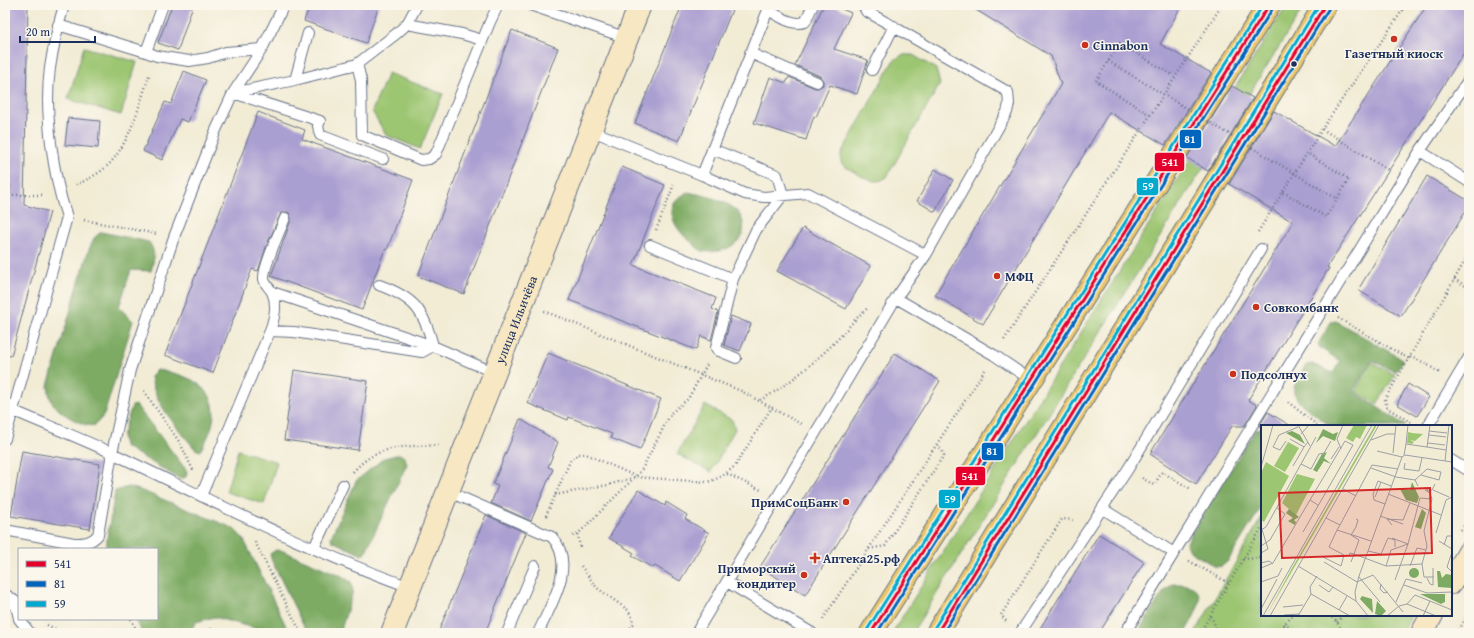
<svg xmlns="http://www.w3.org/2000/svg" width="1474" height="638" viewBox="0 0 1474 638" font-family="'Gentium Book Plus',serif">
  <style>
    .green { fill: #9dc672; stroke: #5c7a68 }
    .forest { fill: #7eab64; stroke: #4c6d61 }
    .building { fill: #aa9fd1 }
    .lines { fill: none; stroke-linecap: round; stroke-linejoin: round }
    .lane-casing { stroke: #667188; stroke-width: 12 }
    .secondary-casing { stroke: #667188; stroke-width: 24 }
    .highway-casing { stroke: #667188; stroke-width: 24 }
    .path { stroke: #667188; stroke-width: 2.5; stroke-dasharray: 1 3; stroke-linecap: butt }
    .lane { stroke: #fff; stroke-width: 10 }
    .secondary { stroke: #f7e8c3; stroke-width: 22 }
    .highway { stroke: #ebc669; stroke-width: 22 }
    .path-bridge { stroke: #667188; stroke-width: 2.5; stroke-dasharray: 1 3; stroke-linecap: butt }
    .bus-1-casing { stroke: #fbf7ec; stroke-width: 6 }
    .bus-2-casing { stroke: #fbf7ec; stroke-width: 6 }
    .bus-3-casing { stroke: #fbf7ec; stroke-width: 6 }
    .bus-1 { stroke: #e4002b; stroke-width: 3 }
    .bus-2 { stroke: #0065bd; stroke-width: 3 }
    .bus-3 { stroke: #00a9ce; stroke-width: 3 }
    .poi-dot { fill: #c8321e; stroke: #fbf7ec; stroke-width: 1.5 }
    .bus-dot { fill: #1b2f5e; stroke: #fbf7ec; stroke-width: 1.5 }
    .labels { text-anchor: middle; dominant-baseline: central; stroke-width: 3; stroke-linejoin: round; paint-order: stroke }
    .poi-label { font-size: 13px; font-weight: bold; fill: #1b2f5e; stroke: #fbf7ec; text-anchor: start }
    .street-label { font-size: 13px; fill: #1b2f5e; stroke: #fbf7ec }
    .inset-road { fill: none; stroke: #9ca0a5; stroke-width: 1 }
    .view { fill: #d62828; fill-opacity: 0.15; stroke: #d62828; stroke-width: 2 }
    .inset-edge { fill: none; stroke: #1b2f5e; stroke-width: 2 }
    .line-badge { stroke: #fbf7ec; stroke-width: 1.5 }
    .badge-label { font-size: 11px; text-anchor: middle; font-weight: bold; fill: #fff }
  </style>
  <rect width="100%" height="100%" fill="#fbf7ec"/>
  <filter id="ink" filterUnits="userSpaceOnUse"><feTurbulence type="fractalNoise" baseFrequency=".025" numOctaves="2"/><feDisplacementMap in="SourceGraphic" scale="8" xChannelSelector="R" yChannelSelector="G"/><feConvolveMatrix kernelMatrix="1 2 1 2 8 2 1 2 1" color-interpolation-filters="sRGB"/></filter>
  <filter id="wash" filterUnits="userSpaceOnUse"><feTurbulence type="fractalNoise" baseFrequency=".012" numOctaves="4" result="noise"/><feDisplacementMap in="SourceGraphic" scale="16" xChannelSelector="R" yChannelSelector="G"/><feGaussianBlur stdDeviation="0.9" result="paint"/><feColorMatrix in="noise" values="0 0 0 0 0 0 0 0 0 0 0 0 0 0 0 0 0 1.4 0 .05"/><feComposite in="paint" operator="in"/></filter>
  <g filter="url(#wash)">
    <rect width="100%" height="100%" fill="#f2ecd5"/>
    <path class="green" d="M1287 5H1305L912 633H892Z
      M84 47 137 62 121 115 68 99Z
      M902 55H913L936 69 940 84 888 175C876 190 858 173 844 166L841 162V154L893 61Z
      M388 73 443 94 420 149 386 135 372 111Z
      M1372 362 1395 375 1377 404 1355 391Z
      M705 405 732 420 735 429 711 472 677 454Z
      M238 450 277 462 264 504 226 492Z
      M1262 517V615H1412L1402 633H1195Z"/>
    <path class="forest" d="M687 192C708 196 748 203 743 232 742 239 733 246 726 249 719 251 710 253 702 251 698 249 693 244 690 241 679 233 664 213 677 200 679 197 684 195 687 192Z
      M101 232 149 242C156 252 154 260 151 271L131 270 119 307 133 321 104 415 95 425C85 429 56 411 52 402 49 397 49 391 48 386L88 252 94 238Z
      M1336 321 1402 359V362L1395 372 1372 360 1353 391 1406 426H1330L1299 402 1294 393V387L1305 366 1312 364 1333 373 1340 361 1320 348 1318 344 1331 322Z
      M156 370C207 376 231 403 200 451L195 449C178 428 155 405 151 377Z
      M136 405 187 471 186 477 180 479 124 446 122 436 132 406Z
      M1262 427V506L1228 561 1222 566 1216 567 1191 552 1186 545 1190 536 1255 430Z
      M400 454 405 458 407 464 365 553 362 555 358 553 332 541 331 537 356 481 384 458Z
      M128 487 140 490 233 528 243 538 286 626V633H272L214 617 196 622 189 633H142L136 619H157V549H107C105 542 114 502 115 491Z
      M276 550 283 551 342 576 351 582 353 591 340 633H307L272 561 270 554Z
      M1173 584C1215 583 1197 611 1185 633H1137L1164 591Z"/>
    <g id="blocks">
      <path class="building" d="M5 5H28L24 205 50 212 11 356 5 355V207L11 185H5Z
        M172 5H193L178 50 158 43Z
        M310 5H379L366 43 304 21Z
        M682 5H720L732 10 679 141 635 123Z
        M824 5H833L851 13 834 49 868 60 857 94 830 85 816 117 814 116 806 140 754 123 770 77 786 83 789 77 815 88H818L823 85V81L820 76 795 65Z
        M968 5H1182L1160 44 1211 73 1165 145 1109 112 983 324 935 295 1061 84 1051 56Z
        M1427 5H1469V45L1327 267 1329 268 1248 400 1257 405 1244 426H1232L1196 484 1150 454 1293 222 1229 184 1274 111 1335 146Z
        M512 30 558 48 464 294 418 276Z
        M184 71 206 80 188 122 180 119 162 160 143 151 165 102 171 104Z
        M1232 86 1253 98 1208 171 1187 158Z
        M258 112 305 130 302 139 413 180 387 250 385 249 362 310 271 276 291 220 290 214 288 212 281 213 266 247 258 271 252 269 213 373 165 355Z
        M68 118 100 121 98 148 65 145Z
        M622 167 665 185 633 265 716 298 712 309 718 312 711 340 701 336 696 350 569 300Z
        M935 169 953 180 935 212 917 201Z
        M1427 176 1469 201V206L1401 316 1358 290Z
        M803 228 871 266 846 309 777 271Z
        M731 316 751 324 740 351 724 345Z
        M548 353 661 399 640 450 611 438 612 434 569 417 568 420 527 403Z
        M895 353 940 381 805 595 760 567Z
        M294 370 368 381 358 450 284 440Z
        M1408 384 1429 397 1417 416 1397 404Z
        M1268 412 1291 426H1259Z
        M520 419 558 442 548 467 553 469 531 521 491 503 498 486 493 484Z
        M22 451 100 464 90 529 11 516Z
        M638 490 665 506 666 502 687 515 685 519 709 533 680 581 655 566 653 568 632 556 634 553 609 538Z
        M486 515 526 533 493 613 485 633H438Z
        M1099 534 1144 562 1099 633H1037Z"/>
    </g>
  </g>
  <g filter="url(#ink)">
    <use href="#blocks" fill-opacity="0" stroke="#667188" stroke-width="1"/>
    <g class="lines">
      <g class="lane-casing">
        <path id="lane" d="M284 5 262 49 233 93 320 121 318 126 320 135 383 159
          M530 5 627 38
          M863 5 866 11 1008 92 1009 104 1007 112 926 255
          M407 24 462 34 482 40
          M58 25 146 52 163 5
          M146 52 157 56 189 61 208 58 226 52 262 49
          M750 53 817 82
          M357 64 361 80 362 135 421 160 429 159 436 154 490 22 498 5
          M872 70 894 26
          M295 80 308 33
          M590 130 702 175 745 194 764 197 808 193 926 255 896 298 994 355 1031 380
          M712 149 777 175 783 195 756 230 733 279 716 348 719 351 736 358
          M1420 151 1469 182
          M702 175 768 10C779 16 792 26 805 22L813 5
          M650 245 733 279
          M272 292 433 346 495 373
          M270 331C274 319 278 305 272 292 269 287 265 285 264 279 263 267 280 231 285 218
          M5 407C41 423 78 437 114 454 211 500 308 551 410 587
          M1428 426 1469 357
          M5 439 67 217C53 176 44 111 50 68 53 47 58 26 64 5
          M1451 460 1469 471
          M447 491 552 537C577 565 551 604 538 633
          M201 496 270 331 294 332 422 352 433 346C424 311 415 298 379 285
          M1103 509 1174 553 1420 151 1469 79
          M5 530 74 543C84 543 91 543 98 535L112 453 130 370 174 237 216 130 233 93 295 80 357 64 396 34 407 24 417 5
          M314 548 343 485
          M727 582 812 633
          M5 594 19 604
          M5 605 15 602 19 618
          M19 619 30 633
          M507 633 535 566
          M696 633 896 298
          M1020 633 1128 469 1261 249
          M1125 633 1174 553"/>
      </g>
      <g class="secondary-casing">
        <g id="secondary">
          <path d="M1451 583 1469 552"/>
          <path id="s1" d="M392 633 640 5"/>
          <path d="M1422 633 1432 615"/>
        </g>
      </g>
      <g class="highway-casing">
        <path id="highway" d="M871 633 1269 5
          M937 633 1325 5"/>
      </g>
      <path class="path" d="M1150 115 1096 81 1120 43 1174 76
        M1322 129 1388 170
        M76 185C88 179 103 172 112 161 132 137 140 102 150 73
        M1283 192 1326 217 1349 179 1307 153
        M5 195H42
        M84 220 157 234
        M656 230 675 182
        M1258 232 1322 129 1406 5
        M1454 279 1469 288
        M544 311 741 391 801 424
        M1338 318 1409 359
        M1004 340 1222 5
        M1410 357 1423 362 1440 373
        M144 391 180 443 193 470
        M760 400C786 387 815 362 836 341 847 330 855 318 868 308
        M1288 402 1318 426
        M1411 422 1387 408 1385 399 1469 254
        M353 472C378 443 406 447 441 445
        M727 474 761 490
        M1142 478 1154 485 1162 472 1191 489
        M555 495 608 485 636 477 707 482C718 479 726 474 735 466L772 407
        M546 516 571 459 578 454H586L635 476
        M1461 530 1469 519
        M578 534 580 549
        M573 536 578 534 641 471 671 413 688 399 708 363
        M255 542 301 633
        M869 549 885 546 944 455 937 443
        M1258 558 1262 554
        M1243 559 1262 558
        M1189 561 1229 583
        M581 566 597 588 628 610 632 617 633 624 627 633
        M1329 615 1337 622 1343 633
        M1211 616 1218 633
        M131 619 138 633
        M823 619 985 370
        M1006 621 1001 615 1062 519 1073 520
        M1337 622 1344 615
        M633 624 638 633
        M1284 624 1298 633
        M47 625 64 633
        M204 633 211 629 228 633
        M1200 633 1262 527
        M1280 633 1285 623 1294 615
        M1457 633 1469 613"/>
      <use href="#lane" class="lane"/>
      <use href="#secondary" class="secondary"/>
      <use href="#highway" class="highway"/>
      <path class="path-bridge" d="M1108 61 1337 199"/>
      <g class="bus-1-casing">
        <path id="bus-1" d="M871 633 1269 5
          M937 633 1325 5"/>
      </g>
      <g class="bus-2-casing">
        <path id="bus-2" d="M877 633 1273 8
          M943 633 1329 8"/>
      </g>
      <g class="bus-3-casing">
        <path id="bus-3" d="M867 630 1263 5
          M933 630 1319 5"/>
      </g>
      <use href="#bus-1" class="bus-1"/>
      <use href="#bus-2" class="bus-2"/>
      <use href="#bus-3" class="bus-3"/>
    </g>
  </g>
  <g class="poi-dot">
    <circle cx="1394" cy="39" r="4"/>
    <circle cx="1085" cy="45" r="4"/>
    <circle cx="997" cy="276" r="4"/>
    <circle cx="1256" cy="307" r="4"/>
    <circle cx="1233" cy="374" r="4"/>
    <circle cx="846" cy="502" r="4"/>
    <path d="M813 552h4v4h4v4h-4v4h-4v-4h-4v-4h4z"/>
    <circle cx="804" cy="575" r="4"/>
  </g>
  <circle class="bus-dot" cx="1294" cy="64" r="3.5"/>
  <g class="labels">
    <g class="poi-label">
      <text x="1093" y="45">Cinnabon</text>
      <text x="1394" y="53" text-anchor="middle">Газетный киоск</text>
      <text x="1005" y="276">МФЦ</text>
      <text x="1264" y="307">Совкомбанк</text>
      <text x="1241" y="374">Подсолнух</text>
      <text x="838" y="502" text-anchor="end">ПримСоцБанк</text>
      <text x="823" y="558">Аптека25.рф</text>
      <text x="796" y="568" text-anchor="end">Приморский<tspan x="796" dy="15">кондитер</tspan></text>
    </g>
    <g class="street-label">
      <text stroke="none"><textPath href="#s1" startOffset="337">улица Ильичёва</textPath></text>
    </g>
  </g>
  <g transform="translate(1261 425)">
    <rect width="191" height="191" fill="#f2ecd5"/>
    <path d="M93 0H106L99 14 95 12 92 17 85 13ZM114 0H116L5 191 31 143ZM147 7 151 8 162 9 154 16 149 15 153 17 151 19 146 18ZM27 17 38 23 24 47 13 41ZM5 37 28 51 3 97 0 95V48ZM36 49 54 54 35 90 21 78Z" fill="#9dc672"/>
    <path d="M62 4 72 9 77 7 74 16 62 11 55 18ZM31 6 39 10 44 19 25 8ZM66 27 63 33 70 39 63 36 56 47 52 45 61 29ZM151 57 158 72 156 78 145 75 139 64 149 65ZM28 84 38 92 33 95 35 97 34 100 27 96 32 93 25 88ZM161 84 165 88 160 104 154 102ZM148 148a5 5 0 1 1 10 0a5 5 0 1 1-10 0ZM176 146H179L181 153 185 149 191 150V163L177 162ZM159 169H184V177L180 179ZM101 171 111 174 112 188 99 174ZM116 176 125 186 120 191 114 189Z" fill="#7eab64"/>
    <path class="inset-road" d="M37 0 49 21M168 6 186 8M40 9 48 0M168 10 185 12M29 14 43 22 47 17M110 15 126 9H134M25 16 19 25 12 22 18 10 37 2M167 18 184 20M145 19 147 0M166 22 185 25M80 24 76 14 82 0M116 26 141 32 144 30 191 37M132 28 135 0M143 30 145 19 166 22 169 0M70 34 78 22M184 36 188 0M144 38 143 44 158 46 161 33M40 39 50 44 58 29 63 28 70 16M32 41 43 22M0 42 12 0M110 43 135 52 154 55 157 61M154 55 166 44 180 47 178 55 160 50M164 62 167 66 171 65 174 59M82 64 95 71M164 65 169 68 171 74M172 65 188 72M127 69 180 90M114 72 120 57M124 79 113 75 112 69 117 56 130 61M119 91 142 99M65 93 79 100 76 105 110 116M95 94 97 95 95 102 90 110 98 115M79 100 111 40 137 44M131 100 126 94 142 95 149 78M0 101 7 124 0 128M0 105 5 102 55 12M42 107 92 20 84 16 49 75M175 108 185 75 191 72M131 113 147 119 134 155M178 116 191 124M183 120 186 111H191M0 121 9 115 24 89 16 83M107 126 120 129 127 113 134 115V122M191 127 186 142 191 147M88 131 89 128 93 129 98 115M62 132 80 141 83 130 68 122 76 105M63 137 96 157 112 150 142 187M90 137 93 129 125 141 161 139M0 138 8 136 12 139M37 141 95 176 107 191M125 141 130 125 147 119 159 73 171 74 163 106 166 121 161 139 163 152H173M149 141 156 123 165 125M0 143 12 138 49 75 57 80M98 152 119 177M166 153 169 159 172 160V143M0 157 17 151 21 143M120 159 119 164 123 168 127 167M58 160 68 167 72 162M143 160 166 168 191 167M50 169 89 191M95 176 94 167 98 151 141 32M135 177 145 154 161 158M146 179 154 170 191 185M22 182 42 180M0 184 16 154M78 185 86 171M23 190 38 189M2 191 111 0M9 191 118 0M37 191 50 169 49 162 56 151M126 191 138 181 146 179 175 191M162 191 169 176"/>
    <path class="view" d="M169 63 171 128 21 133 18 68Z"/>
    <rect width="191" height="191" class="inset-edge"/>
  </g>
  <g class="line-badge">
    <rect x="1179" y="129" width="23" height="20" rx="4" fill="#0065bd"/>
    <rect x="1154" y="152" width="31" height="20" rx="4" fill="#e4002b"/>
    <rect x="1136" y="177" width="23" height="19" rx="4" fill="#00a9ce"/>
    <rect x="981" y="442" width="23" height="19" rx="4" fill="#0065bd"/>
    <rect x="955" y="466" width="31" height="20" rx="4" fill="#e4002b"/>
    <rect x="938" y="489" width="23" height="20" rx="4" fill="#00a9ce"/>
  </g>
  <g class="badge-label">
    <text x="1190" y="143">81</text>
    <text x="1170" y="166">541</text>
    <text x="1148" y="190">59</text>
    <text x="992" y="455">81</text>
    <text x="970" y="480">541</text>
    <text x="950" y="503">59</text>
  </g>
  <rect width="1474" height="638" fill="none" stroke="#fbf7ec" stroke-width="20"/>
  <rect x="18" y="548" width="140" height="72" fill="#fbf7ec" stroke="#a1a7b3"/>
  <rect x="26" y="561" width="20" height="6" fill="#e4002b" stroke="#a1a7b3"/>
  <text x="54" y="568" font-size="12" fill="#1b2f5e">541</text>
  <rect x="26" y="581" width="20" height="6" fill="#0065bd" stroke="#a1a7b3"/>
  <text x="54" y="588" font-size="12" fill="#1b2f5e">81</text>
  <rect x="26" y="601" width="20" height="6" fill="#00a9ce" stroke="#a1a7b3"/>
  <text x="54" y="608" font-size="12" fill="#1b2f5e">59</text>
  <path d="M20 36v6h75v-6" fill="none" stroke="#1b2f5e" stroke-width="2"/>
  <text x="26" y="36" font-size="12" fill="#1b2f5e" stroke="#fbf7ec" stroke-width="3" paint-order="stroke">20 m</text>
</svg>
